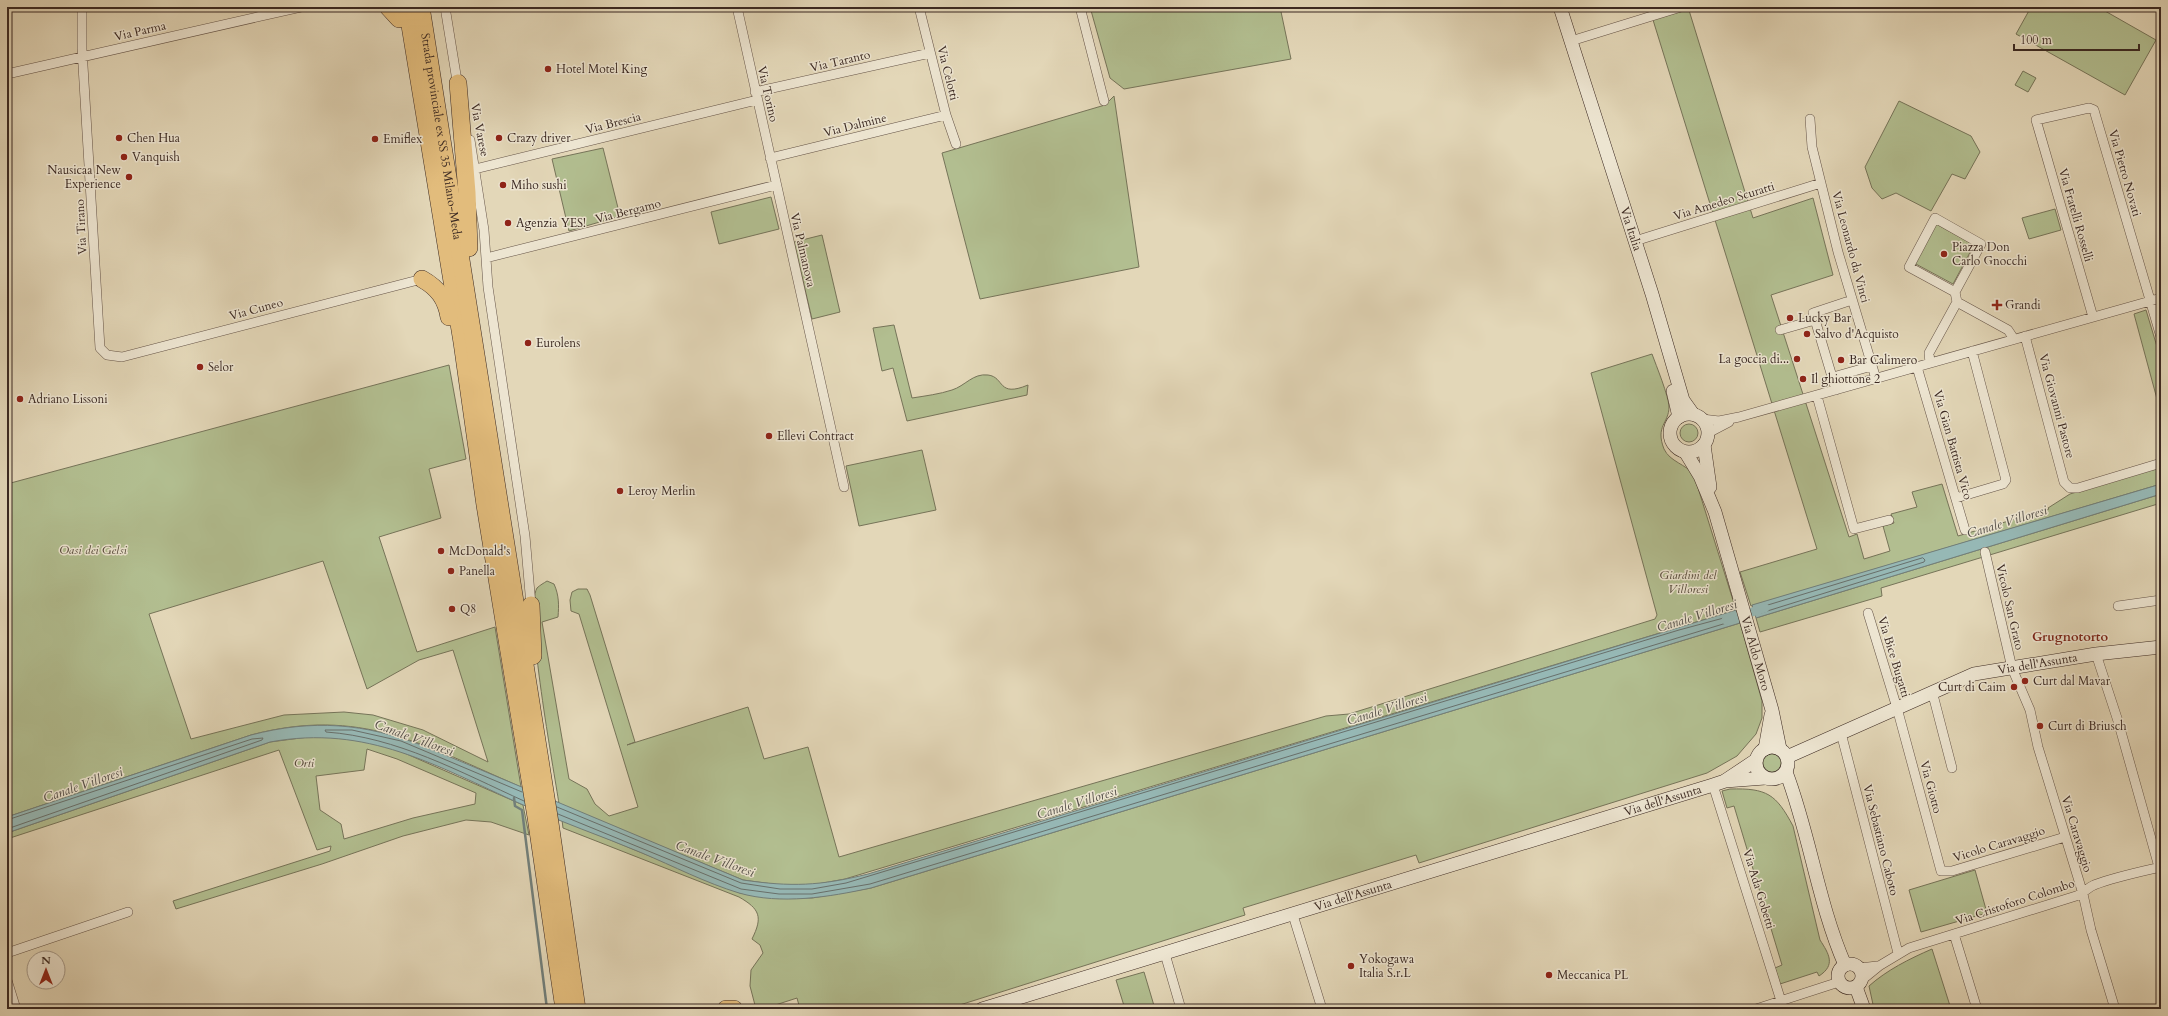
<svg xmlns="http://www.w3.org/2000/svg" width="2168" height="1016" viewBox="0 0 2168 1016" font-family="Cardo,serif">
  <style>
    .green { fill: #b2be90; stroke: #767459; fill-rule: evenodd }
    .water { fill: #96b8b5; stroke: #727f7a }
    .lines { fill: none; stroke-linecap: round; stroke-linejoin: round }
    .shore { stroke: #68706c; stroke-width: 1 }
    .stream { stroke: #727f7a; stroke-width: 2.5 }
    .canal { stroke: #96b8b5; stroke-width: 9 }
    .street-casing { stroke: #655448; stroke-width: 10 }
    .secondary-casing { stroke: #3b2922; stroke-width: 14 }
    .highway-casing { stroke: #3b2922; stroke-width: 18 }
    .street { stroke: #ede5d1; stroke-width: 9 }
    .secondary { stroke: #ede5d1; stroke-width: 13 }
    .highway { stroke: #e2bc7c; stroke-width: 17 }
    .poi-dot { fill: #8f2418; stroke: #ede5d1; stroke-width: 1.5 }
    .labels { text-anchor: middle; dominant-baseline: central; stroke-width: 3; stroke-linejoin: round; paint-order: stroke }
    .street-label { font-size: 12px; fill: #3b2922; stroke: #ede5d1 }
    .poi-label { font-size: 12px; fill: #3b2922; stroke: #ede5d1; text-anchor: start }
    .park-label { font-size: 12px; font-style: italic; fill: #534738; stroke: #ede5d1 }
    .water-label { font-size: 13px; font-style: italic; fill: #524d47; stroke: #ede5d1 }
    .neighbourhood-label { font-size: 13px; font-weight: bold; fill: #7a1f14; stroke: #ede5d1 }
  </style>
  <rect width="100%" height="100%" fill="#e3d7b8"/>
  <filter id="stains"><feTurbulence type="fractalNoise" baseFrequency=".005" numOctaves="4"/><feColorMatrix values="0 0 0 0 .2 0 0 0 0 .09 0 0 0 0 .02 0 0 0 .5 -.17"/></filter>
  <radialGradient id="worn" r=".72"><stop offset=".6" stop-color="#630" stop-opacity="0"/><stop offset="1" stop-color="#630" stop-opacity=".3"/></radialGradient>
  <path class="green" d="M1090 7H1280L1291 59 1124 89 1110 78Z
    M1649 7H1688L1753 218 1813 198 1833 275 1771 295 1849 537 1857 534 1864 559 1890 551 1883 526 1894 523 1891 514 1917 507 1912 492 1942 484 1958 536 2049 509 2048 508 2070 494 2150 470 2161 469V484L1751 606 1740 572 1817 549Z
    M2031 7H2098L2156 40 2125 95 2016 34Z
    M2023 71 2036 78 2028 92 2015 85Z
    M1114 96 1139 267 980 299 942 153 1105 105Z
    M1899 101 1971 136 1980 152 1965 179 1952 174 1931 211 1896 193 1882 199 1872 188 1865 167Z
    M603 148 620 216 569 231 552 159Z
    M771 197 779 229 719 244 711 212Z
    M2055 209 2061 230 2029 239 2022 218Z
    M1936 224 1974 245 1953 284 1914 263Z
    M822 235 840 312 812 319 794 242Z
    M2146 310 2161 360V398L2157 399 2134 314Z
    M894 325 912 398C925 396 940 394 952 390 965 386 973 373 988 375 1005 377 997 398 1028 385L1027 395 907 421 893 368 882 371 873 328Z
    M1652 354C1656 365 1669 397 1669 407 1669 423 1655 426 1664 449 1670 462 1686 464 1694 475L1736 610 845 879 812 885H780L743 880 559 804C554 770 524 610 537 588 540 585 544 583 547 581L554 584C559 595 559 605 558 617L542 622 569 779 587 789 595 804 609 816 638 807 579 614 571 611 570 600 572 592 578 589H587L590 595 635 742 627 745 748 707 764 759 808 747 839 857 1326 716 1349 714 1655 619 1657 615 1591 373Z
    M449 365 466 459 429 469 441 518 379 537 417 652 495 627 521 787C424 745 360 706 251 735L7 817V484ZM323 561 367 689 419 660 453 650 488 762 423 730 373 715 344 712 284 715 191 739 149 614Z
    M1680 433a9 9 0 1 1 18 0a9 9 0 1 1-18 0Z
    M922 450 936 510 859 526 846 466Z
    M2161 494V503L1881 588 1882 596 1760 632 1756 618Z
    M1740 623 1762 701V718L1756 734 1737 756 1707 773 1419 863 1416 855 1243 908 1245 915 947 1009H800L797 998 763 1009H756L750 986 751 970 763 953 760 945 752 939C763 917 760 909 739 897L563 828 562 820 740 893 779 898H812L871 888Z
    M316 736 342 737 393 748 523 805 529 835 491 822 466 820 403 836 322 864 176 909 173 901 330 851 331 846 317 850 279 750 7 839V833L270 742ZM367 749 397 759 476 793 475 804 413 818 344 839 341 824 320 810 316 776 364 770Z
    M1763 763a9 9 0 1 1 18 0a9 9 0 1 1-18 0Z
    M1730 789C1767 788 1776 794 1793 826L1820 940C1829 954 1836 965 1819 976L1817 972 1780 984 1775 968 1782 965 1734 806 1727 808 1722 791Z
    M1975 870 1987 913 1921 932 1909 890Z
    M1932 949 1951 1009H1874L1869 986C1887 970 1909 959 1932 949Z
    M1144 972 1155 1009H1125L1116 980Z"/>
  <path class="water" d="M2161 484V494L1756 618 1752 605Z
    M1736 610 1740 623 871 888C829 897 781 905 739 893 706 883 673 866 642 853 602 836 560 822 521 804 436 766 367 724 270 742L7 833V817L251 735C313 719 364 723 424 746L743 880C791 887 820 886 868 874Z"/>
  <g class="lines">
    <path class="shore" d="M1923 558 1925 560 1924 562 1761 613 1758 610 1759 608Z
      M522 792 401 741 352 730H325L326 732C397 737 460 772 524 801
      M557 807 741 883 780 889H812L846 883 1679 630 1731 616 1734 619 1733 621 870 884 812 894H779L741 889 558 814
      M7 820 252 739 263 738 262 740 7 829"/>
    <path class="stream" d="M514 798 515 806 522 810 547 1009"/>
    <path class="canal" d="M1726 620 1765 608"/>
    <g class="street-casing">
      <path id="street" d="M82 7V49L100 348 107 355 122 357 422 279
        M445 7 458 87
        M737 7 844 487
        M919 7 946 115 956 144
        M1080 7 1104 101
        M1571 41 1681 7
        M7 74 301 7
        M755 92 930 53
        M1810 119 1812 147 1838 252 1876 379
        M470 140 484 230 488 287 525 536 531 605
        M770 158 946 115
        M475 169 757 100
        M1635 241 1821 183
        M486 258 776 185
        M1955 292 1909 267 1935 218 1981 244 1955 292 1957 302
        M2093 317 2036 120 2089 108 2094 110 2096 117 2161 337
        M1780 330 1815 320
        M2025 336 2064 482 2070 488H2078L2161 463
        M1930 363 1929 353 1957 302 2008 330 2014 339
        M1917 367 1965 530
        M1833 377 1872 366
        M1836 390 1813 313 1852 300
        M1817 396 1854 529 1889 520
        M1702 419 1719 421 1739 417 2161 298
        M1708 433 1729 422
        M1956 498 2003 484 2006 480 1972 351
        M1985 552 2012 668 2030 710 2038 747 2083 894 2091 930 2115 1009
        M2118 606 2161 600
        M1868 613 1897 708 1941 871H1952L2065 837
        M2096 654 2118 721 2159 867
        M1932 691 1952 768
        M1841 733 1898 953
        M1713 785 1781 1001
        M1293 915 1322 1009
        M1954 934 1977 1009
        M7 953 128 912
        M1165 954 1181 1009
        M1860 968 1877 966
        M1863 979 1879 966 1909 948 2076 896C2083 894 2087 888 2094 885 2115 877 2139 872 2161 867
        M7 980 16 1009
        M1756 1009 1839 982"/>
    </g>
    <g class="secondary-casing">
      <g id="secondary">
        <path id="s1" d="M1560 7 1652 294 1683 400 1693 414"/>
        <path d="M1673 391 1679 417"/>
        <circle cx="1689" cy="433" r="19"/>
        <path d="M1704 445 1710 487"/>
        <path id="s2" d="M1686 453 1700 476 1715 512 1772 710 1780 749"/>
        <circle cx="1772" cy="763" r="16"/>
        <path d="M1765 749 1771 715"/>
        <path id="s3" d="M1787 757 1974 674 2096 654 2161 647"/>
        <path d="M1786 772C1810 835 1818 903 1845 965"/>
        <path d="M1726 780 1756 760"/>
        <circle cx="1850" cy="976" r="12"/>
        <path d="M1856 987 1864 1009"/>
        <path id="s4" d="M982 1009 1713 785 1725 781 1765 778"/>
      </g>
    </g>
    <g class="highway-casing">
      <g id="highway">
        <path d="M388 7 399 19"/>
        <path d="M407 7 462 342 485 505 536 817 564 1009"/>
        <path id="s5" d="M421 7 550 823 577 1009"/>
        <path d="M458 83 467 193 469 248"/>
        <path d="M422 279C438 288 446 299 449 317"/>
        <path d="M531 605 533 656"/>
        <path d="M726 1009H734"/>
      </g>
    </g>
    <use href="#street" class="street"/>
    <use href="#secondary" class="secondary"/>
    <use href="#highway" class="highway"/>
  </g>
  <g class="poi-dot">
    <circle cx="548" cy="69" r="4"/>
    <circle cx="119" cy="138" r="4"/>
    <circle cx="499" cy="138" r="4"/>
    <circle cx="375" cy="139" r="4"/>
    <circle cx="124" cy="157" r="4"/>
    <circle cx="129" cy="177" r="4"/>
    <circle cx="503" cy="185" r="4"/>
    <circle cx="508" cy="223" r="4"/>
    <circle cx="1944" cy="254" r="4"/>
    <path d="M1995 299h4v4h4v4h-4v4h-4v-4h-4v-4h4z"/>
    <circle cx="1790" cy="318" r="4"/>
    <circle cx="1807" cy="334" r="4"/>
    <circle cx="528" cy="343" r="4"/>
    <circle cx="1797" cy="359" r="4"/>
    <circle cx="1841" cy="360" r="4"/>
    <circle cx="200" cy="367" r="4"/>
    <circle cx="1803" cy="379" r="4"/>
    <circle cx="20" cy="399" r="4"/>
    <circle cx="769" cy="436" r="4"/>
    <circle cx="620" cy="491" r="4"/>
    <circle cx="441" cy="551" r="4"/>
    <circle cx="451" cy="571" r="4"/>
    <circle cx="452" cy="609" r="4"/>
    <circle cx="2025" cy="681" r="4"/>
    <circle cx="2014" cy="687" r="4"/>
    <circle cx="2040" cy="726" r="4"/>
    <circle cx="1351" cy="966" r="4"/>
    <circle cx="1549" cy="975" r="4"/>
  </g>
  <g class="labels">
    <g class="street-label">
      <text transform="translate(140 31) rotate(-13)">Via Parma</text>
      <text transform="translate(840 61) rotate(-13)">Via Taranto</text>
      <text transform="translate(948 73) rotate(76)">Via Celotti</text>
      <text transform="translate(768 94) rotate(77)">Via Torino</text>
      <text transform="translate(613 123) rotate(-14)">Via Brescia</text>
      <text transform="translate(855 125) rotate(-14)">Via Dalmine</text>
      <text transform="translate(480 130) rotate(79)">Via Varese</text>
      <text stroke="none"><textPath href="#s5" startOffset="131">Strada provinciale ex SS 35 Milano-Meda</textPath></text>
      <text transform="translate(2125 173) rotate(74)">Via Pietro Novati</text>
      <text transform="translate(1724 201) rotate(-17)">Via Amedeo Scuratti</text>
      <text transform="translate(628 211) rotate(-14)">Via Bergamo</text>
      <text transform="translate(2076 215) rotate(74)">Via Fratelli Rosselli</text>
      <text transform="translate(81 227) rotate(-93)">Via Tirano</text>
      <text stroke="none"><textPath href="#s1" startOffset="233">Via Italia</textPath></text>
      <text transform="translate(1851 247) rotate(75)">Via Leonardo da Vinci</text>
      <text transform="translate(803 250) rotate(77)">Via Palmanova</text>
      <text transform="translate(256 309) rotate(-15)">Via Cuneo</text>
      <text transform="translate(2057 406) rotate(75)">Via Giovanni Pastore</text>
      <text transform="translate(1953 445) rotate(74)">Via Gian Battista Vico</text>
      <text transform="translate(2010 607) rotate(77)">Vicolo San Grato</text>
      <text stroke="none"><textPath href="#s2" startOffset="213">Via Aldo Moro</textPath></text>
      <text transform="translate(1894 657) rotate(73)">Via Bice Bugatti</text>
      <text stroke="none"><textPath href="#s3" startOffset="269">Via dell'Assunta</textPath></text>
      <text transform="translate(1931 787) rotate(75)">Via Giotto</text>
      <text stroke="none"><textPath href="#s4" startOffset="712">Via dell'Assunta</textPath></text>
      <text transform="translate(2077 834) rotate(73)">Via Caravaggio</text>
      <text transform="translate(1881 840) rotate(76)">Via Sebastiano Caboto</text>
      <text transform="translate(1999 844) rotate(-17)">Vicolo Caravaggio</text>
      <text transform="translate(1759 889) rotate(73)">Via Ada Gobetti</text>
      <text stroke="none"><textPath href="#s4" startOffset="388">Via dell'Assunta</textPath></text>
      <text transform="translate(2015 902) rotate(-18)">Via Cristoforo Colombo</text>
    </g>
    <g class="poi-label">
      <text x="556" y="69">Hotel Motel King</text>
      <text x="127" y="138">Chen Hua</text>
      <text x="507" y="138">Crazy driver</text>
      <text x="383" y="139">Emiflex</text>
      <text x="132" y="157">Vanquish</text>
      <text x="121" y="170" text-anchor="end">Nausicaa New<tspan x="121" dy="14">Experience</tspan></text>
      <text x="511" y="185">Miho sushi</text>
      <text x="516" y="223">Agenzia YES!</text>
      <text x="1952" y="247">Piazza Don<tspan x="1952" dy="14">Carlo Gnocchi</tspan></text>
      <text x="2005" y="305">Grandi</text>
      <text x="1798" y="318">Lucky Bar</text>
      <text x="1815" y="334">Salvo d'Acquisto</text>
      <text x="536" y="343">Eurolens</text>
      <text x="1789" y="359" text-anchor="end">La goccia di...</text>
      <text x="1849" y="360">Bar Calimero</text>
      <text x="208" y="367">Selor</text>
      <text x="1811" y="379">Il ghiottone 2</text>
      <text x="28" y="399">Adriano Lissoni</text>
      <text x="777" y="436">Ellevi Contract</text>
      <text x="628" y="491">Leroy Merlin</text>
      <text x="449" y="551">McDonald's</text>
      <text x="459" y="571">Panella</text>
      <text x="460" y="609">Q8</text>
      <text x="2033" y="681">Curt dal Mavar</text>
      <text x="2006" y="687" text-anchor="end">Curt di Caim</text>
      <text x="2048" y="726">Curt di Briusch</text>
      <text x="1359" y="959">Yokogawa<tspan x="1359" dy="14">Italia S.r.L</tspan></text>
      <text x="1557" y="975">Meccanica PL</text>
    </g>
    <g class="park-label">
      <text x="93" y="550">Oasi dei Gelsi</text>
      <text x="1688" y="575">Giardini del<tspan x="1688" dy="14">Villoresi</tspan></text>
      <text x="304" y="763">Orti</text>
    </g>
    <g class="water-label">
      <text transform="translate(2007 522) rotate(-17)">Canale Villoresi</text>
      <text transform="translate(1697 616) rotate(-17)">Canale Villoresi</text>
      <text transform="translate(1387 709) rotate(-17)">Canale Villoresi</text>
      <text transform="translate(414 738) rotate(20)">Canale Villoresi</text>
      <text transform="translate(83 785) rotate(-19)">Canale Villoresi</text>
      <text transform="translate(1077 803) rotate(-17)">Canale Villoresi</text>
      <text transform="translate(715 859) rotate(20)">Canale Villoresi</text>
    </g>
    <g class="neighbourhood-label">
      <text x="2070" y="637">Grugnotorto</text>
    </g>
  </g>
  <rect width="2168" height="1016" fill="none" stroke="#e3d7b8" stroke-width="24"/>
  <rect x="8" y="8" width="2152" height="1000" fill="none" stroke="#3b2922" stroke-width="2"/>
  <rect x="12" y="12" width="2144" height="992" fill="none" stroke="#3b2922"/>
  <g transform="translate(46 970)"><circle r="19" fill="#ede5d1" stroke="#a69a8b"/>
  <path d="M0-3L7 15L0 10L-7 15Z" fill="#8f2418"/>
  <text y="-6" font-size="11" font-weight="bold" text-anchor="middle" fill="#3b2922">N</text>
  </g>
  <path d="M2014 44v6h125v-6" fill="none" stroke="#3b2922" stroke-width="2"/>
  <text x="2020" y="44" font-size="12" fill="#3b2922" stroke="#ede5d1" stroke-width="3" paint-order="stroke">100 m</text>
  <rect width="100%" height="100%" filter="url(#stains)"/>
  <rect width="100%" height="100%" fill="url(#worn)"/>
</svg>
